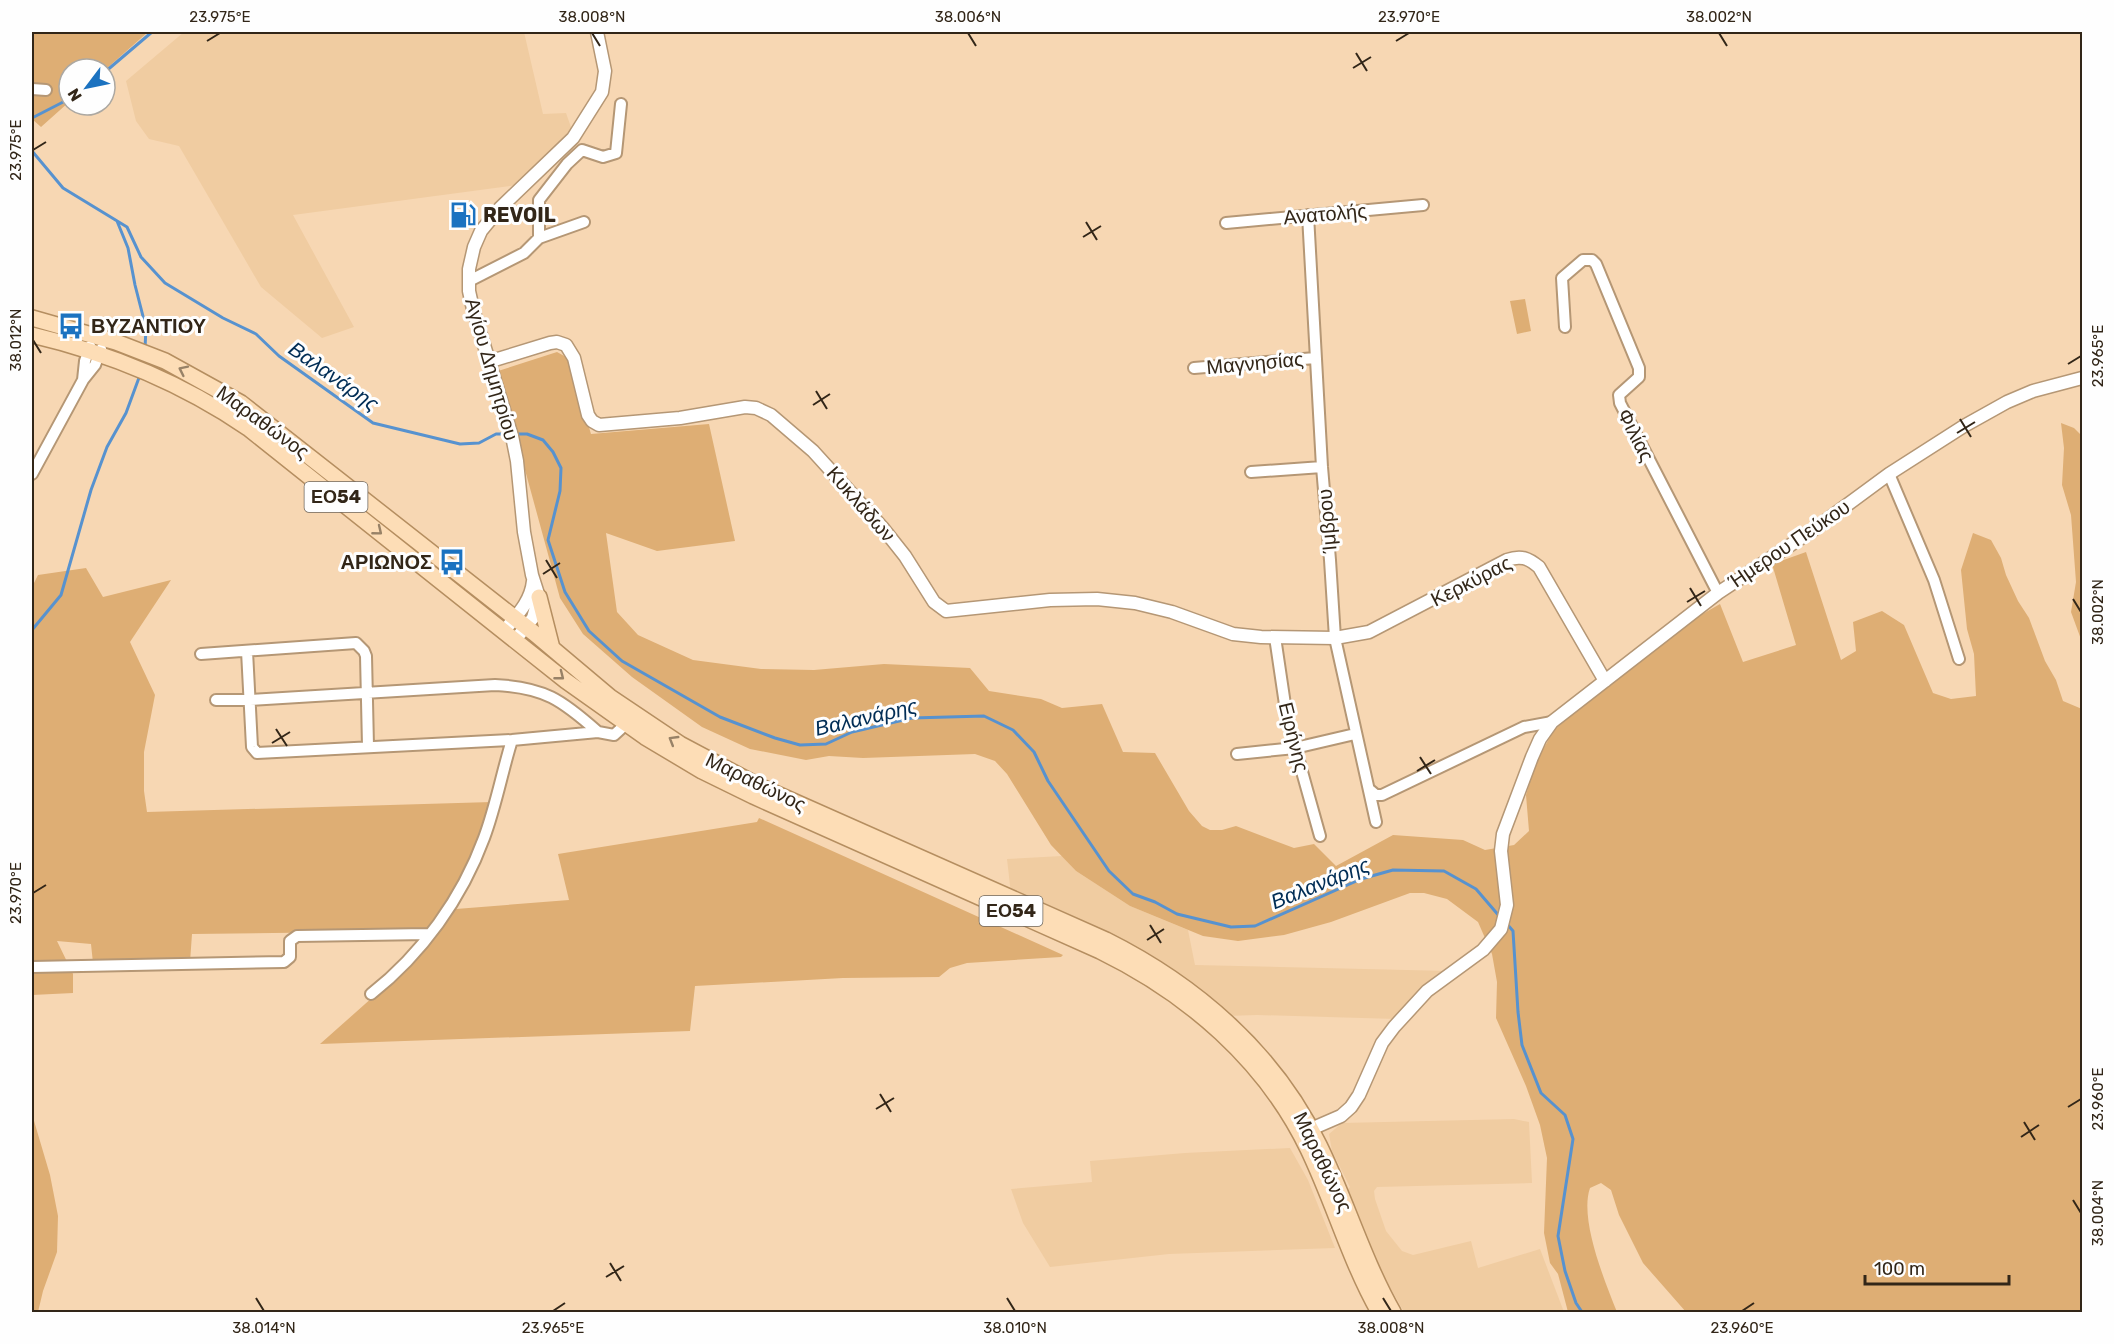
<svg xmlns="http://www.w3.org/2000/svg" width="2114" height="1344" viewBox="0 0 2114 1344" font-family="Rubik,sans-serif">
  <style>
    .built { fill: #f0cca1 }
    .green { fill: #deae74 }
    .lines { fill: none; stroke-linecap: round; stroke-linejoin: round }
    .stream { stroke: #5792cf; stroke-width: 3 }
    .minor-casing { stroke: #b59775; stroke-width: 14 }
    .tertiary-casing { stroke: #b59775; stroke-width: 15 }
    .primary-casing { stroke: #b58e60; stroke-width: 18 }
    .minor { stroke: #fff; stroke-width: 10 }
    .tertiary { stroke: #fff; stroke-width: 12 }
    .primary { stroke: #fdddb6; stroke-width: 15 }
    .oneway { stroke: #988267 }
    .ticks { fill: none; stroke: #322618; stroke-width: 2 }
    .labels { text-anchor: middle; dominant-baseline: central; stroke-width: 6; stroke-linejoin: round; paint-order: stroke }
    .shield { fill: #fefefe; stroke: #6f675d; stroke-width: 1.5 }
    .shield-label { font-size: 18px; font-weight: bold; fill: #322618 }
    .street-label { font-size: 20px; fill: #322618; stroke: #fefefe }
    .poi-label { font-size: 20px; font-weight: bold; fill: #322618; stroke: #fefefe; text-anchor: start }
    .water-label { font-size: 21px; font-style: italic; fill: #012d55; stroke: #fefefe }
    .neatline { fill: none; stroke: #322618; stroke-width: 2 }
    .ticks-label { font-size: 15px; text-anchor: middle; fill: #322618 }
  </style>
  <rect width="100%" height="100%" fill="#f7d7b3"/>
  <path class="built" d="M184 32H524L543 114 566 113 572 130 517 185 293 215 354 327 322 338 261 287 179 146 149 139 136 121 126 81Z
    M1062 856 1076 871 1130 906 1188 930 1195 965 1449 971 1397 1019 1257 1015 1226 1016 1011 894 1007 859Z
    M1514 1119 1529 1122 1532 1183 1377 1187 1374 1191 1375 1199 1386 1231 1402 1251 1413 1255 1471 1241 1478 1268 1540 1249 1564 1312H1404L1384 1277 1347 1190 1350 1187 1332 1151 1329 1134 1342 1123Z
    M1290 1148 1308 1180 1335 1248 1169 1254 1050 1267 1023 1223 1011 1189 1092 1182 1090 1161 1185 1153Z"/>
  <path class="green" d="M32 32H148L105 70 69 69V102L41 127 32 119Z
    M1525 299 1531 331 1517 334 1510 301Z
    M557 352 566 357 571 367 591 434 709 424 735 541 657 551 606 533 617 612 638 635 693 660 761 669 814 670 884 664 970 668 989 691 1041 699 1062 708 1102 704 1123 752 1155 753 1189 811 1202 826 1210 830H1222L1236 826 1294 848 1314 844 1336 866 1393 835 1463 840 1485 850 1514 845 1529 831 1526 795 1536 762 1554 730 1671 632 1720 604 1743 662 1796 645 1772 564 1806 552 1841 660 1856 651 1853 622 1882 611 1904 625 1933 693 1951 699 1976 696 1974 654 1967 629 1961 570 1973 533 1991 540 2001 558 2006 575 2018 601 2029 618 2045 661 2056 680 2063 701 2082 709V1312H1686L1643 1263 1619 1215 1611 1190 1601 1183 1590 1188C1579 1219 1605 1282 1617 1312H1568L1558 1274 1550 1263 1544 1233 1547 1158 1540 1125 1526 1086 1496 1018 1497 982 1492 954 1478 922 1447 899 1424 893H1410L1331 922 1284 935 1238 941 1203 936 1130 906 1076 871 1051 845 1007 774 995 761 975 754 863 758 829 756 806 760 750 749 702 727 632 677 583 634 560 598 498 371Z
    M2061 423 2074 428 2082 436V642L2071 612 2076 582 2071 515 2062 485 2064 448Z
    M86 568 103 597 171 580 130 642 155 695 144 752V791L147 812 492 802 483 833 452 899 427 931 192 934 190 962 93 963 91 944 57 941 73 974V993L32 995V587L38 575Z
    M759 818 1063 955 1061 957 967 963 950 968 939 977 843 978 695 986 690 1031 320 1044 409 965 431 941 456 909 569 900 558 854 757 822Z
    M32 1114 50 1175 58 1216 57 1252 43 1291 38 1312H32Z"/>
  <g class="lines">
    <path class="stream" d="M105 72 152 32
      M32 118 69 99
      M32 151 63 188 127 227 141 257 165 283 223 318 256 334 279 356 373 423 460 444 479 443 496 434H507
      M117 221 128 248 135 285 146 328 145 348
      M516 434H527L543 440 553 452 561 468 560 491 548 540 565 592 589 631 622 661 720 717 775 738 800 745 826 744 852 732 912 718 984 716 1013 730 1034 752 1048 781 1109 871 1133 894 1155 902 1177 914 1231 927 1255 926 1361 879 1393 870 1444 871 1476 889 1500 917
      M32 630 61 595 91 490 107 447 126 413 140 375
      M1507 924 1513 931 1518 1012 1522 1045 1541 1093 1565 1115 1573 1139 1558 1236 1565 1271 1576 1303 1582 1312"/>
    <g class="minor-casing">
      <path id="minor" d="M32 89 46 90
        M1308 215 1322 467 1330 560 1335 638 1376 822
        M1226 223 1423 205
        M539 238 584 222
        M469 281 524 253 539 238V200L567 164 582 150 603 157 616 153 621 104
        M1565 327 1562 278 1583 260H1592L1596 264 1639 368V377L1619 395 1620 403 1718 593
        M1194 368 1315 358
        M83 380 85 361 90 346
        M1251 472 1322 467
        M32 474 83 380 95 365 101 349
        M1889 474 1934 580 1959 659
        M1275 637 1287 718 1320 836
        M247 651 252 747 257 753 512 740 598 732 614 735 626 724
        M201 654 356 643 364 651 366 656 368 746
        M216 700H250L495 685C544 687 562 700 598 732
        M1237 754 1295 748 1355 734
        M1370 790 1376 795H1382L1524 727 1552 722
        M32 967 284 962 290 957V941L297 936 428 934
        M371 994C422 954 462 898 484 838 496 806 502 772 512 740"/>
    </g>
    <g class="tertiary-casing">
      <path id="tertiary" d="M488 362 550 343 557 342 566 345 574 358 588 415 592 421 599 425 680 418 745 407 756 408 771 415 813 451 882 527 905 556 934 602 946 611 1050 600 1097 599 1135 603 1172 612 1233 634 1261 637 1335 638 1369 632 1507 560C1521 555 1528 558 1539 567L1605 681
        M504 631C516 616 531 602 533 581
        M515 640 533 618 539 597 532 575 524 532 517 461 512 436 473 309 469 291V269L474 247 481 231 500 208 573 138 602 92 605 71 597 32
        M1311 1129 1341 1116 1351 1107 1359 1095 1382 1043 1394 1027 1427 991 1483 950 1501 929 1507 905 1501 851 1503 834 1532 757 1540 739 1552 722 1718 593 1813 530 1889 474 1964 426 2007 402 2033 391 2082 378"/>
    </g>
    <g class="primary-casing">
      <path id="primary" d="M32 318 116 342 165 361 241 403 534 633 610 697 680 744 759 786 1106 940C1196 985 1275 1053 1319 1145 1346 1200 1363 1259 1393 1312
        M32 335C109 353 182 383 248 428L566 681 645 737 702 771 753 796 1100 951C1188 994 1265 1060 1308 1149 1334 1203 1350 1261 1379 1312
        M539 597 552 648"/>
    </g>
    <use href="#minor" class="minor"/>
    <use href="#tertiary" class="tertiary"/>
    <use href="#primary" class="primary"/>
  </g>
  <defs><path id="oneway-chevron" d="M-2-3.5L2.5 0L-2 3.5" fill="none" stroke-width="1.6" stroke-linecap="round" stroke-linejoin="round" transform="scale(1.5)"/></defs>
  <g class="oneway">
    <use href="#oneway-chevron" transform="translate(183 370) rotate(-154)"/>
    <use href="#oneway-chevron" transform="translate(378 531) rotate(39)"/>
    <use href="#oneway-chevron" transform="translate(560 676) rotate(38)"/>
    <use href="#oneway-chevron" transform="translate(673 740) rotate(-149)"/>
  </g>
  <path class="ticks" d="M592 33 600 46M968 33 976 46M1719 33 1727 46M207 41 220 33M1396 41 1409 33M1356 53 1367 71M1353 68 1371 57M33 150 46 142M1086 222 1097 240M1083 237 1101 226M33 340 41 353M2068 364 2081 356M816 391 827 409M813 405 830 394M1960 419 1971 437M1957 433 1975 422M546 560 557 578M543 574 560 563M1690 588 1701 606M2073 599 2081 612M1687 602 1705 591M276 729 287 746M272 743 290 732M1420 757 1431 774M1417 771 1435 760M33 893 46 885M1150 925 1161 943M1147 940 1164 929M880 1094 891 1112M2068 1107 2081 1099M876 1109 894 1098M2024 1122 2035 1140M2021 1137 2039 1125M2073 1200 2081 1213M610 1263 621 1281M606 1277 624 1266M256 1298 264 1311M1007 1298 1015 1311M1383 1298 1391 1311M553 1311 565 1303M1742 1311 1754 1303"/>
  <defs>
    <g id="fuel-bare" transform="scale(2.07)"><path d="M-5.5-6h7V0h2V4h1.3V-2.5L3-4.5l.8-.8L6-3V5H2.5V1h-1V6h-7ZM-4.2-4.7v3.2H.2V-4.7Z" fill="#1b72c0" stroke="#fefefe" stroke-width="2.5" paint-order="stroke"/></g>
    <g id="bus-bare" transform="scale(2.07)"><path d="M-5-6H5V4H4V6H2V4H-2V6H-4V4H-5ZM-3.5-4V0h7V-4ZM-3.5 1.2v1.5H-2V1.2ZM2 1.2v1.5H3.5V1.2Z" fill="#1b72c0" stroke="#fefefe" stroke-width="2.5" paint-order="stroke"/></g>
  </defs>
  <g fill-rule="evenodd">
    <use href="#fuel-bare" x="463" y="215"/>
    <use href="#bus-bare" x="71" y="326"/>
    <use href="#bus-bare" x="452" y="562"/>
  </g>
  <g class="labels">
    <g class="shield">
      <rect x="304.5" y="482" width="63" height="30" rx="4.5"/>
      <rect x="979.5" y="896" width="63" height="30" rx="4.5"/>
    </g>
    <g class="shield-label">
      <text x="336" y="497">ΕΟ54</text>
      <text x="1011" y="911">ΕΟ54</text>
    </g>
    <g class="street-label">
      <text transform="translate(1325 214) rotate(-5)">Ανατολής</text>
      <text transform="translate(1255 363) rotate(-5)">Μαγνησίας</text>
      <text transform="translate(492 369) rotate(74)">Αγίου Δημητρίου</text>
      <text transform="translate(263 422) rotate(36)">Μαραθώνος</text>
      <text transform="translate(1636 435) rotate(63)">Φιλίας</text>
      <text transform="translate(861 504) rotate(49)">Κυκλάδων</text>
      <text transform="translate(1327 521) rotate(-95)">Ίμβρου</text>
      <text transform="translate(1789 544) rotate(-34)">Ήμερου Πεύκου</text>
      <text transform="translate(1471 581) rotate(-27)">Κερκύρας</text>
      <text transform="translate(1294 737) rotate(76)">Ειρήνης</text>
      <text transform="translate(756 782) rotate(26)">Μαραθώνος</text>
      <text transform="translate(1323 1162) rotate(64)">Μαραθώνος</text>
    </g>
    <g class="poi-label">
      <text x="483" y="215">REVOIL</text>
      <text x="91" y="326">ΒΥΖΑΝΤΙΟΥ</text>
      <text x="432" y="562" text-anchor="end">ΑΡΙΩΝΟΣ</text>
    </g>
    <g class="water-label">
      <text transform="translate(334 376) rotate(35)">Βαλανάρης</text>
      <text transform="translate(866 717) rotate(-13)">Βαλανάρης</text>
      <text transform="translate(1320 883) rotate(-22)">Βαλανάρης</text>
    </g>
  </g>
  <rect width="2114" height="1344" fill="none" stroke="#fefefe" stroke-width="66"/>
  <g transform="translate(87 87) rotate(238)"><circle r="28" fill="#fefefe" stroke="#aca8a2" stroke-width="1.5"/>
  <path d="M0-4.5L10 22L0 15L-10 22Z" fill="#1b72c0"/>
  <text y="-9" font-size="16" font-weight="bold" text-anchor="middle" fill="#322618">N</text>
  </g>
  <path d="M1865 1275v9h144v-9" fill="none" stroke="#322618" stroke-width="3"/>
  <text x="1874" y="1275" font-size="18" fill="#322618" stroke="#fefefe" stroke-width="4.5" paint-order="stroke">100 m</text>
  <rect x="33" y="33" width="2048" height="1278" class="neatline"/>
  <g class="ticks-label">
    <text x="220" y="22">23.975°E</text>
    <text x="592" y="22">38.008°N</text>
    <text x="968" y="22">38.006°N</text>
    <text x="1409" y="22">23.970°E</text>
    <text x="1719" y="22">38.002°N</text>
    <text transform="translate(16 150) rotate(-90)" y="5">23.975°E</text>
    <text transform="translate(16 340) rotate(-90)" y="5">38.012°N</text>
    <text transform="translate(2098 356) rotate(-90)" y="5">23.965°E</text>
    <text transform="translate(2098 612) rotate(-90)" y="5">38.002°N</text>
    <text transform="translate(16 893) rotate(-90)" y="5">23.970°E</text>
    <text transform="translate(2098 1099) rotate(-90)" y="5">23.960°E</text>
    <text transform="translate(2098 1213) rotate(-90)" y="5">38.004°N</text>
    <text x="264" y="1333">38.014°N</text>
    <text x="553" y="1333">23.965°E</text>
    <text x="1015" y="1333">38.010°N</text>
    <text x="1391" y="1333">38.008°N</text>
    <text x="1742" y="1333">23.960°E</text>
  </g>
</svg>
